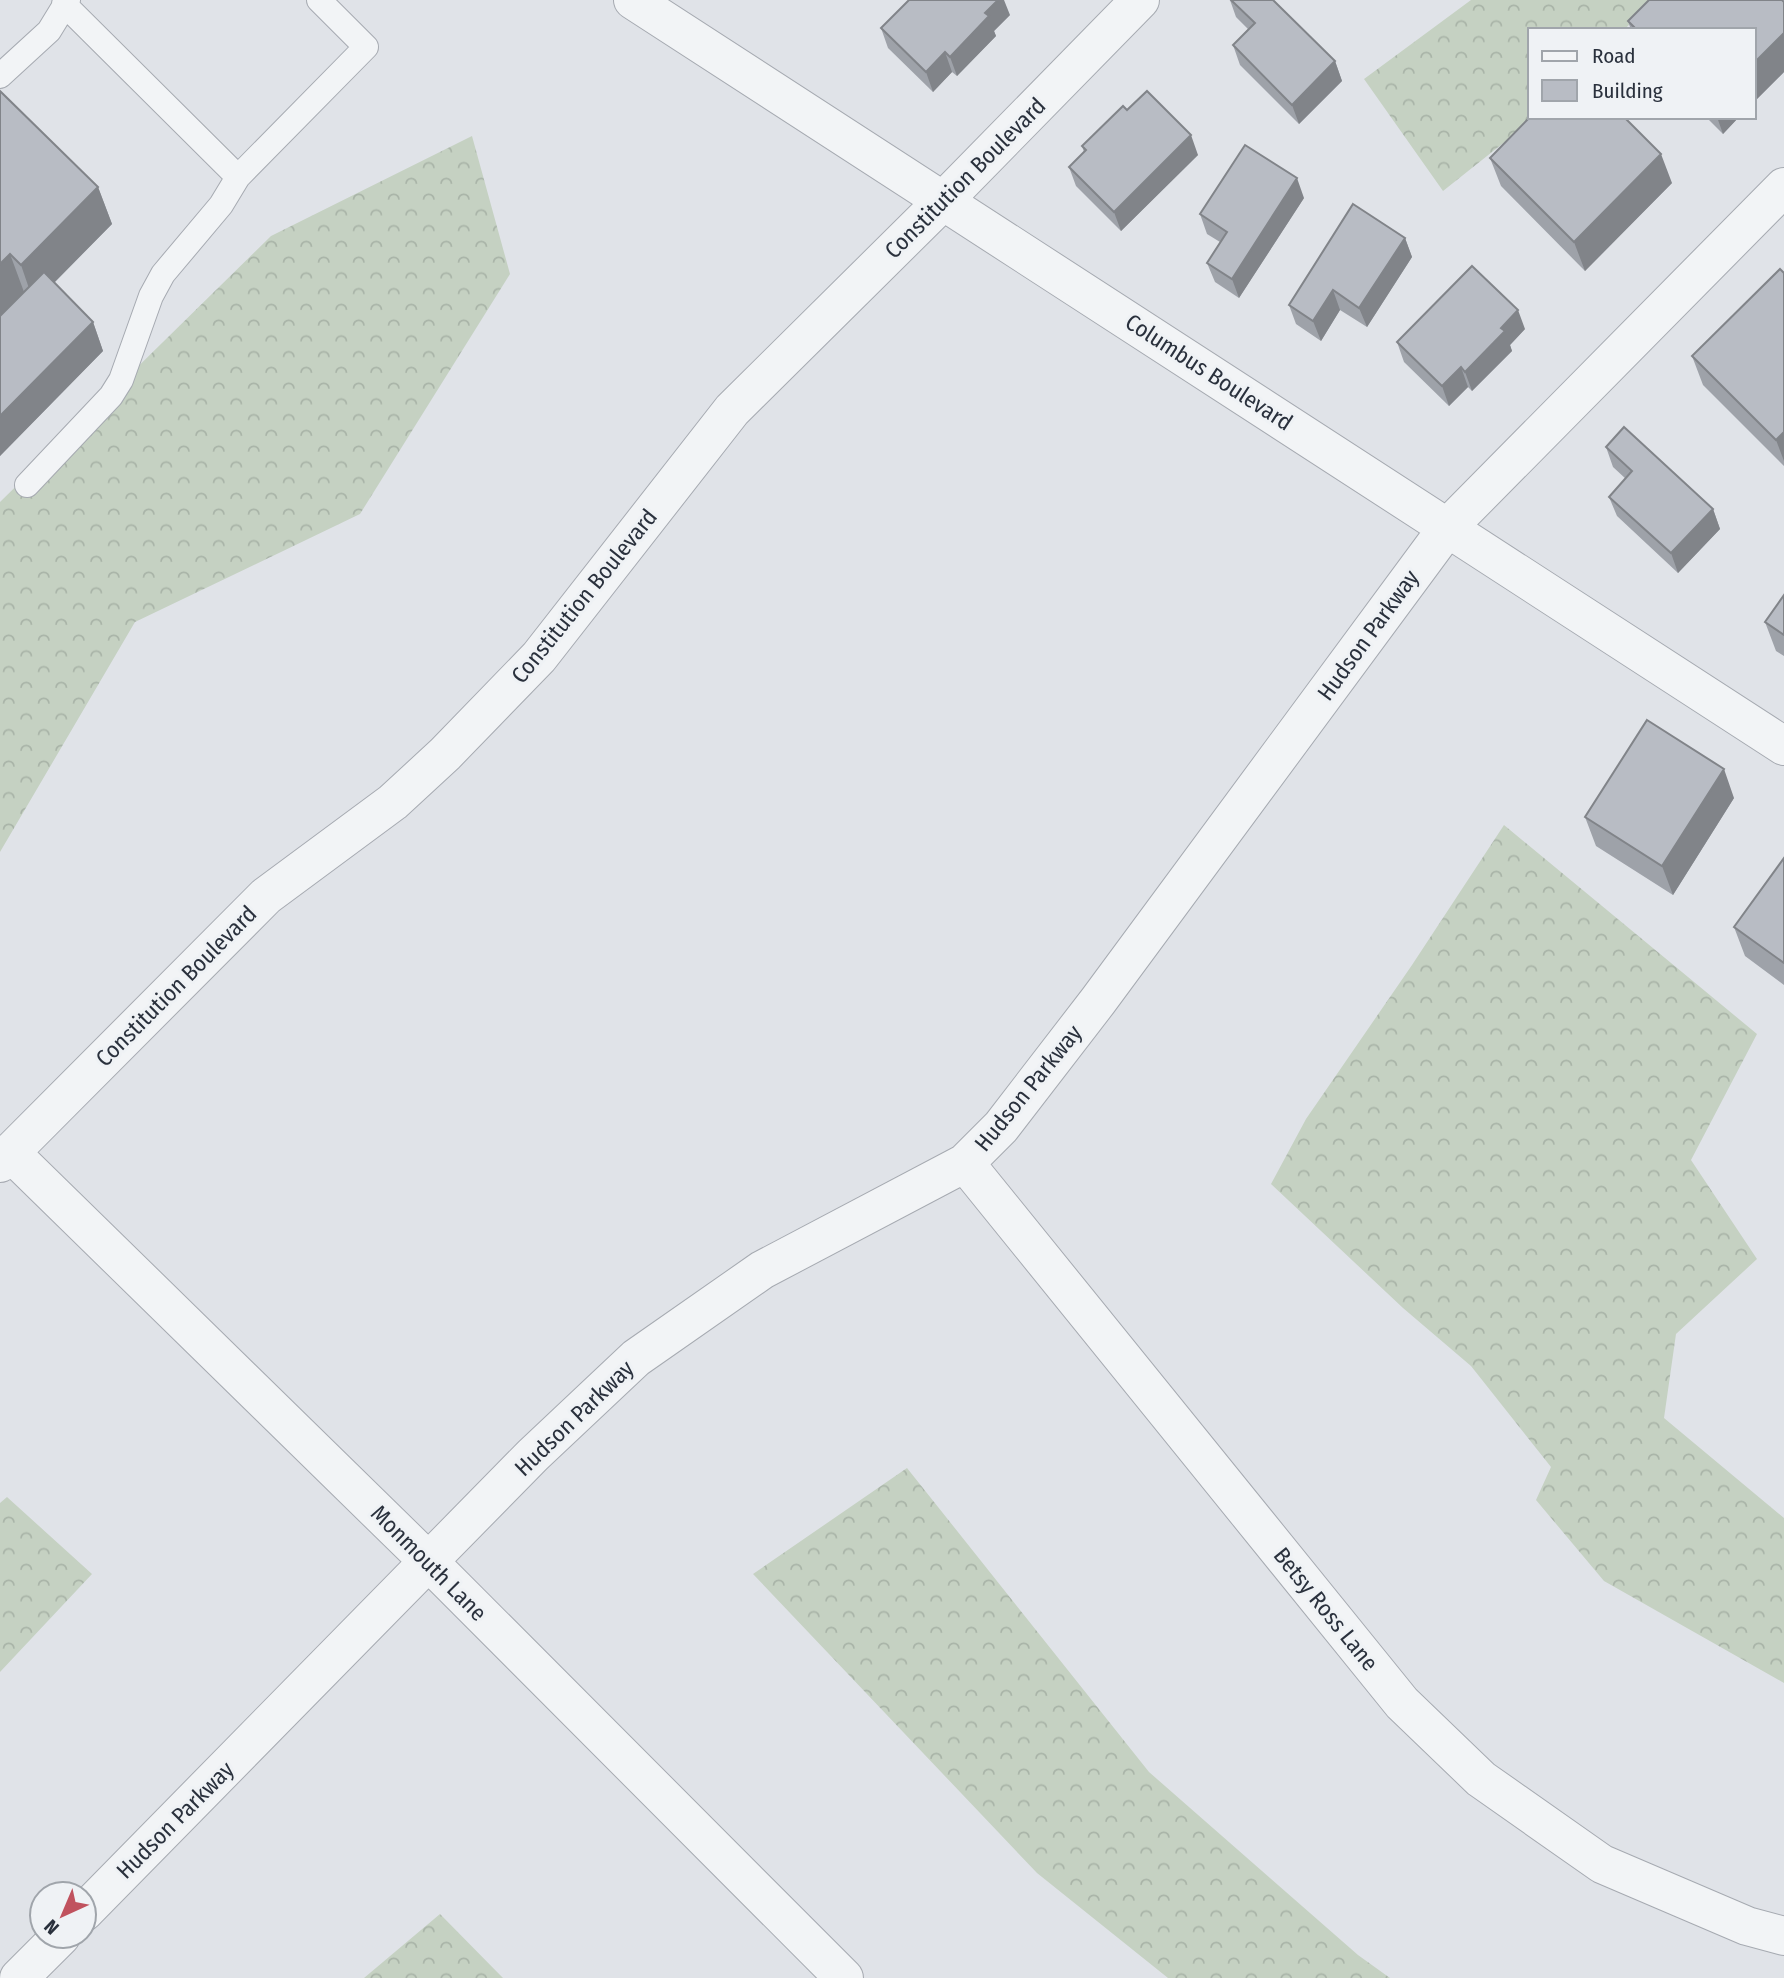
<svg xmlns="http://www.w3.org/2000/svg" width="1784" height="1978" viewBox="0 0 1784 1978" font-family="'Fira Sans Condensed',sans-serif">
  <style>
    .forest { fill: url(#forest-crowns) }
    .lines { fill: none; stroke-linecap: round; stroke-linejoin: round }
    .lane-casing { stroke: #a6aab1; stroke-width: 26 }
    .street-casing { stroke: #a6aab1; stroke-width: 40 }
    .lane { stroke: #f2f4f6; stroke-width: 24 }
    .street { stroke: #f2f4f6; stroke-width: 38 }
    .wall { fill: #9ea2a9 }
    .shaded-wall { fill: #818489 }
    .building { fill: #b8bcc4; stroke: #818489; stroke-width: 2 }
    .labels { text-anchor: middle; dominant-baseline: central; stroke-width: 6; stroke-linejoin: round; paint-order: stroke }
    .street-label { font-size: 23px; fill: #2a313d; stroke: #eff2f5 }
  </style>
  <defs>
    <pattern id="forest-crowns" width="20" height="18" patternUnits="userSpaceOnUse" patternTransform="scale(1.75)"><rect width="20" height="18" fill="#c5d1c2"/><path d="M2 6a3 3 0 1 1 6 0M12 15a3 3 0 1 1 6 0" fill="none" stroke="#a9b4a8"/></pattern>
  </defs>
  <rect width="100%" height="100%" fill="#e0e3e8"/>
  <path class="forest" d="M1471 0H1653L1624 30H1530V117H1536L1443 191 1364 79Z
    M472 136 510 274 360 514 135 622 0 852V502L271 236Z
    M1504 825 1757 1034 1691 1160 1757 1259 1676 1334 1664 1418 1784 1518V1683L1604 1581 1536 1500 1551 1467 1471 1366 1403 1308 1271 1184 1306 1119 1412 965Z
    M907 1468 1149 1772 1358 1955 1390 1978H1168L1037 1873 753 1574Z
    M7 1497 92 1574 0 1672V1503Z
    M440 1914 503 1978H364Z"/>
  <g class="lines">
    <g class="lane-casing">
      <path id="lane" d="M64 4 238 177 366 47 319 0
        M0 76 49 31 68 0
        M27 485 111 396 121 380 151 296 163 274 221 205 238 177"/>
    </g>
    <g class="street-casing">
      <path id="street" d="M633 0 1784 746
        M10 1152 429 1562 844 1978
        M0 1163 266 896 393 802 445 754 539 657 732 410 944 200 1140 0
        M965 1163 1402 1703 1481 1779 1602 1864 1747 1926 1784 1936
        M84 1912 533 1455 636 1358 762 1270 965 1163 1001 1127 1098 1001 1448 527 1784 187
        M19 1978 61 1936"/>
    </g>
    <use href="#lane" class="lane"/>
    <use href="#street" class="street"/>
  </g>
  <path class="wall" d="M1230 0H1273L1335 61 1342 81 1299 124 1240 65 1233 45 1248 29 1236 17Z
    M1784 2V72L1754 102V30H1631L1628 21Z
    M1010 15 994 31 996 36 957 76 952 72 933 92 888 48 881 28Z
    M0 91 98 187 112 224 54 283 93 322 103 351 0 456V316L24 292 0 316Z
    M1127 110 1198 155 1121 231 1076 186 1069 167 1084 152 1082 146Z
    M1706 117H1739L1723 134Z
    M1490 158 1672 183 1585 271 1501 186Z
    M1304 198 1239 298 1215 282 1207 263 1220 242 1207 234 1200 214Z
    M1405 238 1412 257 1367 327 1340 310 1321 341 1296 324 1289 305Z
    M1784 273V466L1703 385 1692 356Z
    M1525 329 1510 345 1512 351 1472 391 1468 387 1449 406 1404 362 1397 342Z
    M1606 447 1713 509 1720 529 1678 573 1617 516 1609 497 1626 479 1613 467Z
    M1784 595V656L1776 651 1765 622Z
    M1734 798 1673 895 1596 846 1585 817Z
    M1784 858V985L1745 956 1734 927Z"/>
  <path class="shaded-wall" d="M998 0H1004L1010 15 994 31 996 36 957 76 950 57 985 13Z
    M1784 33V72L1754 102V63Z
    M945 52 952 72 933 92 926 72Z
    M1335 61 1342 81 1299 124 1292 105Z
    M1717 117H1739L1723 134Z
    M1191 135 1198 155 1121 231 1114 212Z
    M1661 154 1672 183 1585 271 1574 242Z
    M1297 178 1304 198 1239 298 1232 279Z
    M98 187 112 224 34 303 21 265Z
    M1405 238 1412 257 1367 327 1359 308Z
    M10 254 24 292 0 316V264Z
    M1333 290 1340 310 1321 341 1313 321Z
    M1518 310 1525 329 1510 345 1512 351 1472 391 1465 372 1501 328Z
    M93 322 103 351 0 456V416Z
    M1461 367 1468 387 1449 406 1442 386Z
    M1784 432V461L1776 440Z
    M1713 509 1720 529 1678 573 1671 553Z
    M1724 769 1734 798 1673 895 1662 866Z"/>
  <path class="building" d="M909 0H998L985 13 989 16 950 57 945 52 926 72 881 28Z
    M1231 0H1273L1335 61 1292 105 1233 45 1255 23Z
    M1649 0H1782L1784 2V33L1754 63V30H1637L1628 21Z
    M0 91 98 187 21 265 10 254 0 264Z
    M1147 91 1191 135 1114 212 1069 167 1086 150 1082 146 1123 106 1127 110Z
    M1530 117H1624L1661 154 1574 242 1490 158Z
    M1245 145 1297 178 1232 279 1207 263 1227 232 1200 214Z
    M1353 204 1405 238 1359 308 1333 290 1313 321 1289 305Z
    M1472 266 1518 310 1501 328 1505 331 1465 372 1461 367 1442 386 1397 342Z
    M1780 269 1784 273V432L1776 440 1692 356Z
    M44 272 93 322 0 416V316Z
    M1624 427 1713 509 1671 553 1609 497 1632 471 1606 447Z
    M1784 595V635L1765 622Z
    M1647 720 1724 769 1662 866 1585 817Z
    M1784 858V963L1734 927Z"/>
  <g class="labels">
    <g class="street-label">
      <text transform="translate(965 178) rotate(-45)">Constitution Boulevard</text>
      <text transform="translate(1209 372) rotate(33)">Columbus Boulevard</text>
      <text transform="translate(584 596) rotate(-51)">Constitution Boulevard</text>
      <text transform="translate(1368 635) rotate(-54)">Hudson Parkway</text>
      <text transform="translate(176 986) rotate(-45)">Constitution Boulevard</text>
      <text transform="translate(1028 1088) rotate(-51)">Hudson Parkway</text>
      <text transform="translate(574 1418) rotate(-44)">Hudson Parkway</text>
      <text transform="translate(429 1563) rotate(45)">Monmouth Lane</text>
      <text transform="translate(1326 1609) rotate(51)">Betsy Ross Lane</text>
      <text transform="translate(175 1820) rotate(-45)">Hudson Parkway</text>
    </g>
  </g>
  <rect x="1528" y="28" width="228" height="91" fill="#eff2f5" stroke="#a0a5ab" stroke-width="2"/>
  <rect x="1542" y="51" width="35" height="10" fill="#f2f4f6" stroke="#a0a5ab" stroke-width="2"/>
  <text x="1592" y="63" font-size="21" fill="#2a313d">Road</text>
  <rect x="1542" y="80" width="35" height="21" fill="#b8bcc4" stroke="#a0a5ab" stroke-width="2"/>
  <text x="1592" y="98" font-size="21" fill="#2a313d">Building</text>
  <g transform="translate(63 1915) rotate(224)"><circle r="33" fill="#eff2f5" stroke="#a0a5ab" stroke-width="2"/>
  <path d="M0-5L12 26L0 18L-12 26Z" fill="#c0525e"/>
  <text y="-10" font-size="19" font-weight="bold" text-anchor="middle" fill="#2a313d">N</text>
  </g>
</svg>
